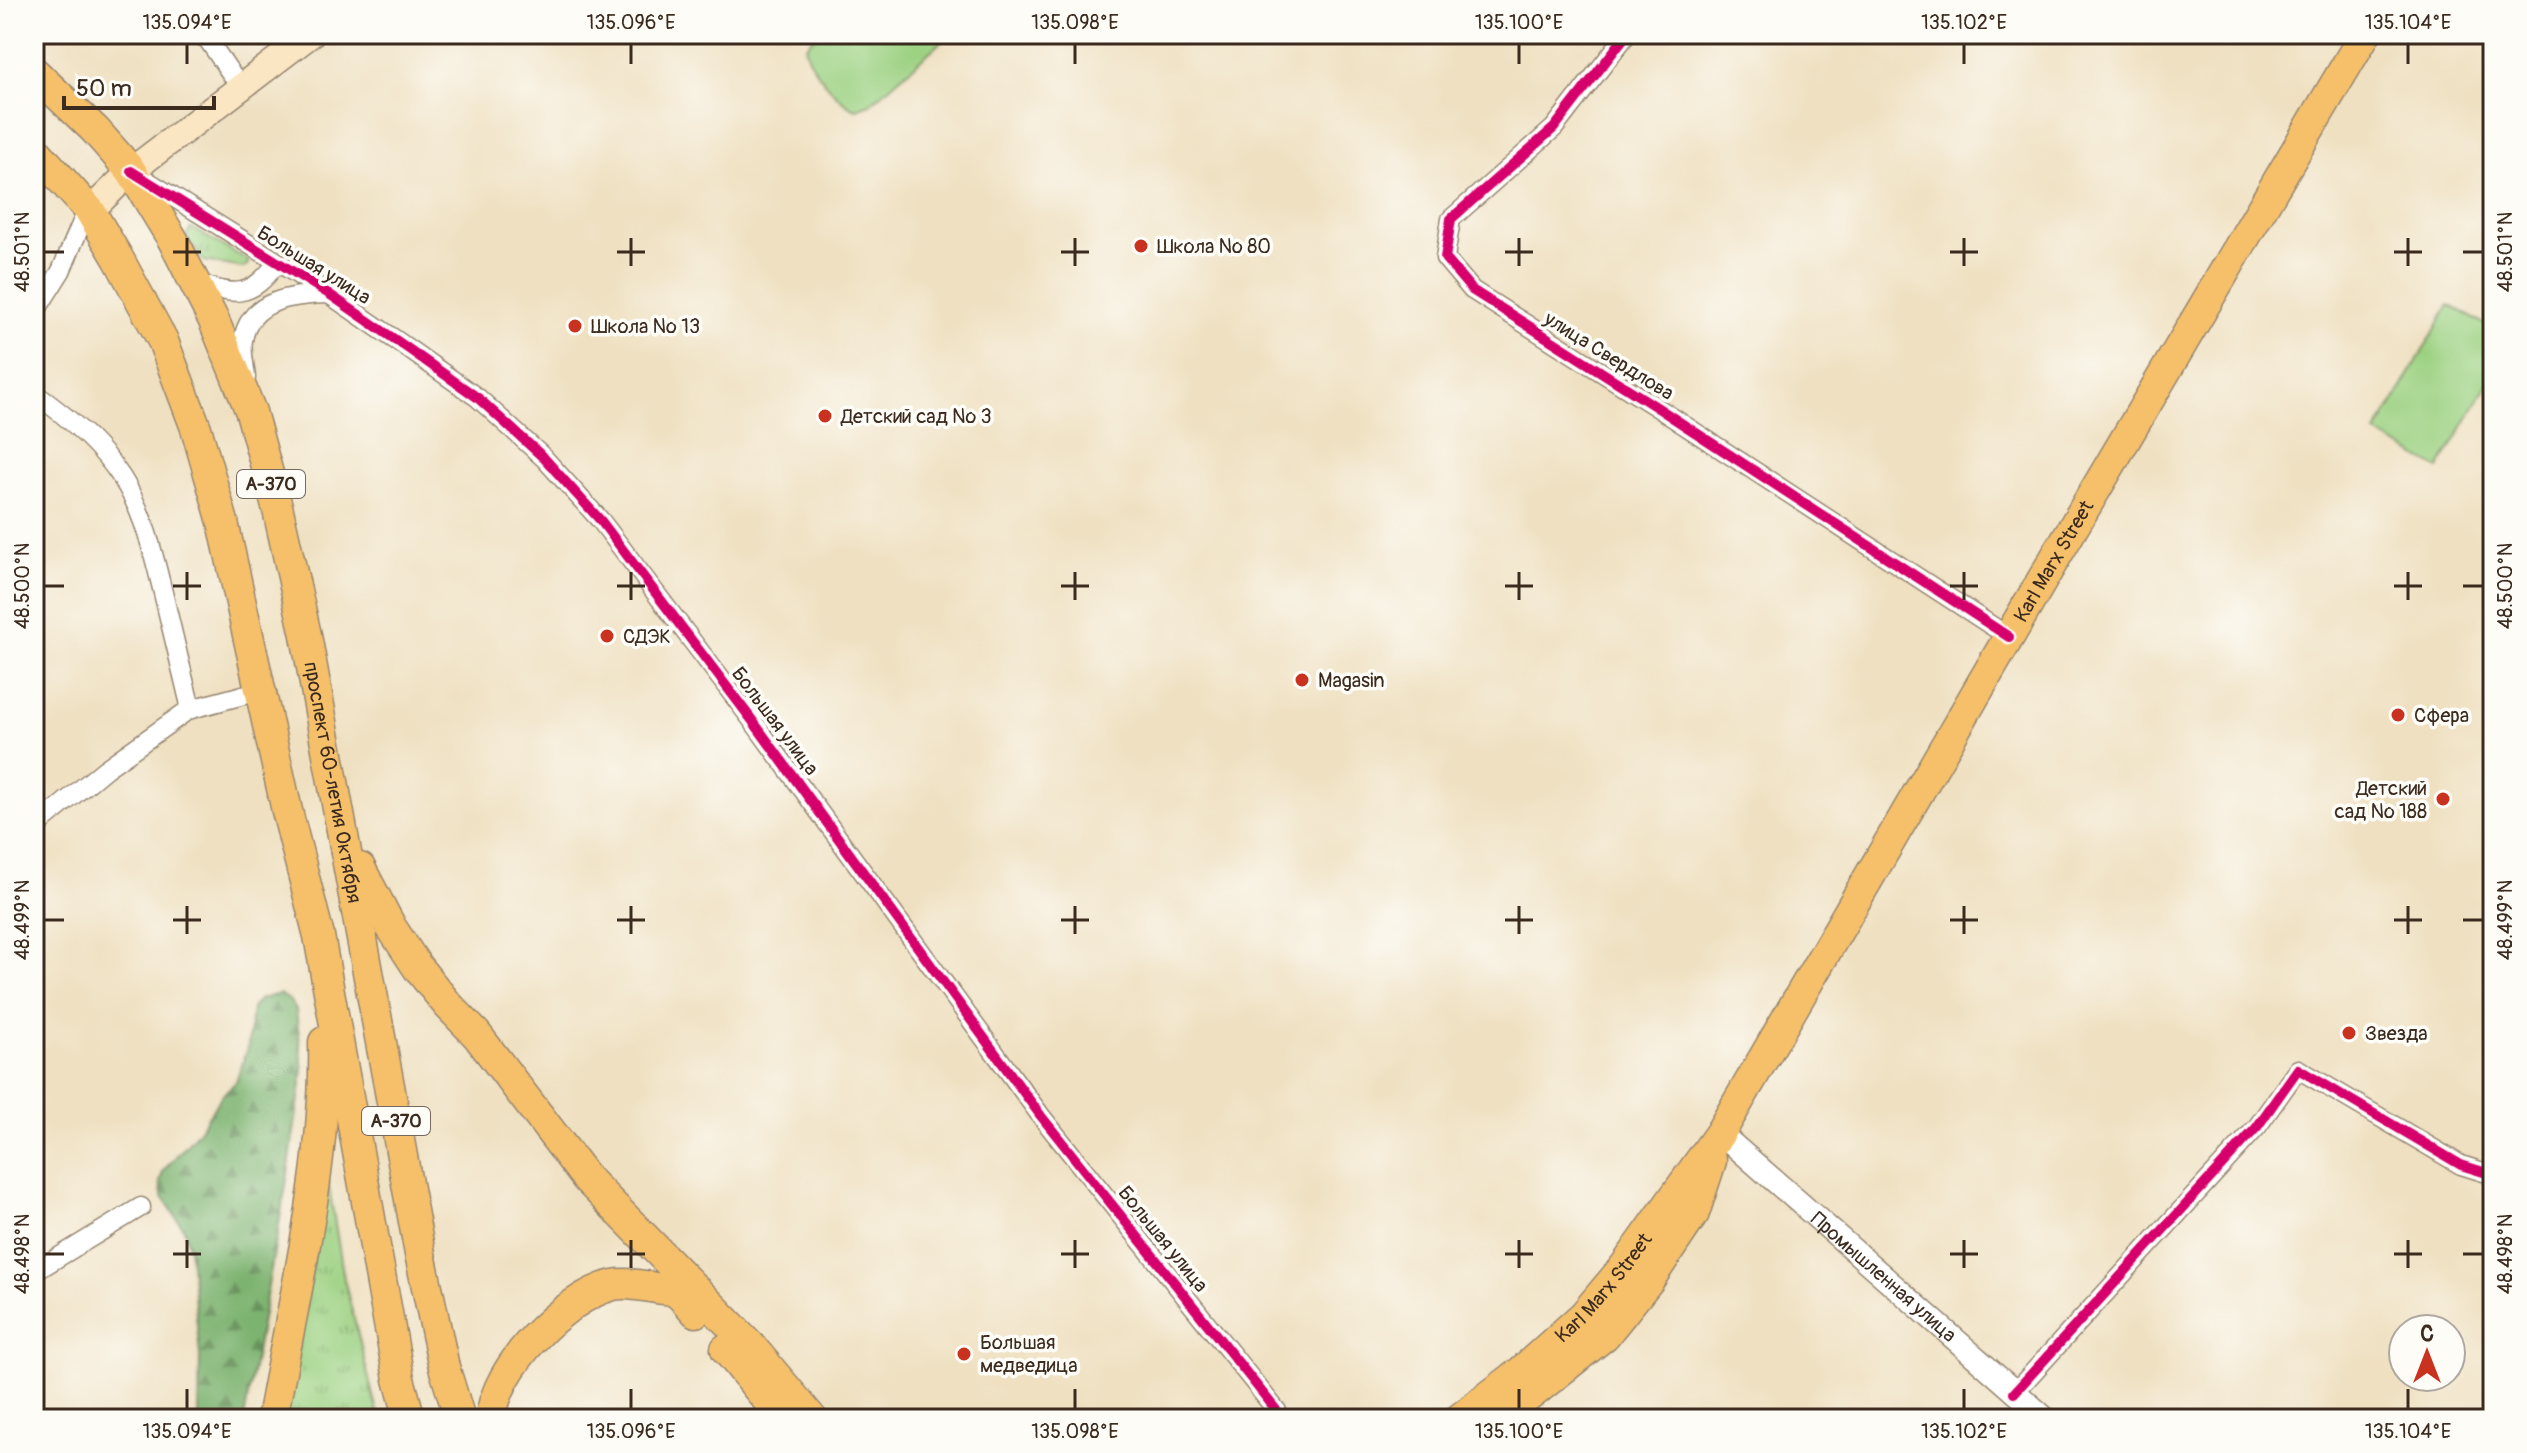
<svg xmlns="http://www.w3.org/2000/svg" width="2527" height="1453" viewBox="0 0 2527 1453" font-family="Pangolin,sans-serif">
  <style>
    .grass { fill: url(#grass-tufts); stroke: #6c7e50; stroke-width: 2 }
    .forest { fill: url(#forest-firs); stroke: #5c6e47; stroke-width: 2 }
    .pitch { fill: #9cd182; stroke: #6c7e50; stroke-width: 2 }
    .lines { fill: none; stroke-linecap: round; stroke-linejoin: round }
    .minor-casing { stroke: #958570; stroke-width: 21 }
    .tertiary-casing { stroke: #958570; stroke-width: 25 }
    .secondary-casing { stroke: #958570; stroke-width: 29 }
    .trunk-casing { stroke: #958570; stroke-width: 33 }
    .minor { stroke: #fff; stroke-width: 18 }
    .tertiary { stroke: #fff; stroke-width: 22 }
    .secondary { stroke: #fbe6c4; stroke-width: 26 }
    .trunk { stroke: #f6c06b; stroke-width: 30 }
    .cycleway-casing { stroke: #fdfcf7; stroke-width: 15 }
    .cycleway { stroke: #d6006c; stroke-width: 10 }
    .ticks { fill: none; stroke: #3b2a1e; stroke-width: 3 }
    .poi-dot { fill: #c8321e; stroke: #fdfcf7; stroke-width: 3 }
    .labels { text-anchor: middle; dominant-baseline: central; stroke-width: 7; stroke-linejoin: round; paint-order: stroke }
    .shield { fill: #fdfcf7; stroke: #75695f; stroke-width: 2 }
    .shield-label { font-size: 18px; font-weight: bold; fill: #3b2a1e }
    .poi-label { font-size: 20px; fill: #3b2a1e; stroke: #fdfcf7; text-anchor: start }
    .street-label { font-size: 20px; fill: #3b2a1e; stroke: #fdfcf7 }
    .neatline { fill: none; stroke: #3b2a1e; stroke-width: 3 }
    .ticks-label { font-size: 20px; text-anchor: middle; fill: #3b2a1e }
  </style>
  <defs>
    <pattern id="grass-tufts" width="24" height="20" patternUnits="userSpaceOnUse" patternTransform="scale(2)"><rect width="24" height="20" fill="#9cd182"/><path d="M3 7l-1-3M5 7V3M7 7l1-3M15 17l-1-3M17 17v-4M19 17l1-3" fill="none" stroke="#80aa6a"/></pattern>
    <pattern id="forest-firs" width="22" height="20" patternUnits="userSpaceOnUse" patternTransform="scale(2)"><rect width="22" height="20" fill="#7db370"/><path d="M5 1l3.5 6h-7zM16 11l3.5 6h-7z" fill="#68925b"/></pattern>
  </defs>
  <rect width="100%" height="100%" fill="#fdfcf7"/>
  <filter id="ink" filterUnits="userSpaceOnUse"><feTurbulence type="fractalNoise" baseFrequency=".0125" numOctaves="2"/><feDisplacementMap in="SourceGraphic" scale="16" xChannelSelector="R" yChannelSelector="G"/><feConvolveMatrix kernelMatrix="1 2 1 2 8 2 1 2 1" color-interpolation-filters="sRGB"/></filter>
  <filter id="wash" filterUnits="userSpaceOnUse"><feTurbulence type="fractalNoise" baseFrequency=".006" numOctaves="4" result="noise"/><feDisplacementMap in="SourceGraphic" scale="32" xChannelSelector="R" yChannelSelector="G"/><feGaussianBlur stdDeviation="1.8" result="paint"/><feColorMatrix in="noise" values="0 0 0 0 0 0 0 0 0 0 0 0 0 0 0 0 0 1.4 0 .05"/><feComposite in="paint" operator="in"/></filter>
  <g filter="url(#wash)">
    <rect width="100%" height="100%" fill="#efe0c1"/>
    <path class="grass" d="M191 228 248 260V264L243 268 204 261 186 237Z
      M328 1181 344 1279 379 1419H285Z"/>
    <path class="forest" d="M280 994 289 1000 296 1010 303 1071 288 1174 244 1419H199L200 1356 190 1254 185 1231 162 1195 160 1182 163 1171 198 1132 222 1095 236 1082 248 1046 252 1008 260 999Z"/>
    <path class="pitch" d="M816 34H950L870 104 857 109C841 106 804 62 806 46Z
      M2449 305 2493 329V374L2439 469 2376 433Z"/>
  </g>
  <g filter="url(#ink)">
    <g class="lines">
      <g class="minor-casing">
        <path id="minor" d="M199 34 208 40 241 88
          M1627 34 1554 128 1451 219 1445 258 1472 290 1658 408 2009 637
          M141 177 329 294 403 345 478 398 544 458 601 521 752 720 1041 1116 1277 1411
          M194 282C235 296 250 299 277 263
          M34 314 61 271 82 222 90 211
          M246 378C245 366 241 352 243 340 250 298 295 295 329 294
          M34 393C67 416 100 444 122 478 145 514 155 560 165 601 174 637 182 673 191 709
          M34 828 105 769 184 713 191 709 262 690
          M34 1272 141 1207
          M2014 1393 2257 1127 2298 1069 2461 1165 2493 1175"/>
      </g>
      <g class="tertiary-casing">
        <g id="tertiary">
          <path id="s1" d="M1720 1133 2046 1419"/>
        </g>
      </g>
      <g class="secondary-casing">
        <path id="secondary" d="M90 211 131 171 311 34"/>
      </g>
      <g class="trunk-casing">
        <g id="trunk">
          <path id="s2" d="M34 72 95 130 131 171 173 240 214 321 251 412 278 510 306 635 420 1254 444 1367 460 1419"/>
          <path d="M34 149 90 211 118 258 163 341 196 428 223 522 287 811 319 936 399 1379 410 1419"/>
          <path d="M360 868 391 927 418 968 448 1005 477 1035 587 1179 749 1344 812 1419"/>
          <path d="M726 1349 783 1419"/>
          <path d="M272 1419C294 1297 327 1166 324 1042"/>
          <path d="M491 1419C495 1367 563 1298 613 1285 626 1282 643 1286 656 1288 661 1289 669 1289 674 1291 682 1295 690 1306 696 1312"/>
          <path id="s3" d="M1459 1419 1522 1371 1584 1315 1625 1266 1720 1133 2045 575 2365 34"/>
          <path d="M1500 1419 1605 1335 1649 1280 1694 1213 1711 1161"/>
        </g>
      </g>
      <use href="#minor" class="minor"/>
      <use href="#tertiary" class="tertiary"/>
      <use href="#secondary" class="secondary"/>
      <use href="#trunk" class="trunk"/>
      <g class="cycleway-casing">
        <path id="cycleway" d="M1627 34 1554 128 1451 219 1445 258 1472 290 1658 408 2009 637
          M131 171 329 294 403 345 478 398 544 458 601 521 752 720 1041 1116 1277 1411
          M2014 1393 2257 1127 2298 1069 2461 1165 2493 1175"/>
      </g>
      <use href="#cycleway" class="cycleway"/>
    </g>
  </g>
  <path class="ticks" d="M187 44V64M631 44V64M1075 44V64M1519 44V64M1964 44V64M2408 44V64M187 238V266M631 238V266M1075 238V266M1519 238V266M1964 238V266M2408 238V266M44 252H64M173 252H201M617 252H645M1061 252H1089M1505 252H1533M1950 252H1978M2394 252H2422M2463 252H2483M187 572V600M631 572V600M1075 572V600M1519 572V600M1964 572V600M2408 572V600M44 586H64M173 586H201M617 586H645M1061 586H1089M1505 586H1533M1950 586H1978M2394 586H2422M2463 586H2483M187 906V934M631 906V934M1075 906V934M1519 906V934M1964 906V934M2408 906V934M44 920H64M173 920H201M617 920H645M1061 920H1089M1505 920H1533M1950 920H1978M2394 920H2422M2463 920H2483M187 1240V1268M631 1240V1268M1075 1240V1268M1519 1240V1268M1964 1240V1268M2408 1240V1268M44 1254H64M173 1254H201M617 1254H645M1061 1254H1089M1505 1254H1533M1950 1254H1978M2394 1254H2422M2463 1254H2483M187 1389V1409M631 1389V1409M1075 1389V1409M1519 1389V1409M1964 1389V1409M2408 1389V1409"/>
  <g class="poi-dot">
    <circle cx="1141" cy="246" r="8"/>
    <circle cx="575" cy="326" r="8"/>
    <circle cx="825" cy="416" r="8"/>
    <circle cx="607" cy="636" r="8"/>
    <circle cx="1302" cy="680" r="8"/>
    <circle cx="2398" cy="715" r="8"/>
    <circle cx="2443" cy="799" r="8"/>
    <circle cx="2349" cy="1033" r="8"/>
    <circle cx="964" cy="1354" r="8"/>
  </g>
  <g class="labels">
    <g class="shield">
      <rect x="237" y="470" width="68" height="28" rx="6"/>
      <rect x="362" y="1107" width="68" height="28" rx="6"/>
    </g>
    <g class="shield-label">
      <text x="271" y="484">А-370</text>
      <text x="396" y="1121">А-370</text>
    </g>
    <g class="poi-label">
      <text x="1157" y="246">Школа № 80</text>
      <text x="591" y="326">Школа № 13</text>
      <text x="841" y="416">Детский сад № 3</text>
      <text x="623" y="636">СДЭК</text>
      <text x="1318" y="680">Magasin</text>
      <text x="2414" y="715">Сфера</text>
      <text x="2427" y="788" text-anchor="end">Детский<tspan x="2427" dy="23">сад № 188</tspan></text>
      <text x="2365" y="1033">Звезда</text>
      <text x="980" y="1342">Большая<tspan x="980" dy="23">медведица</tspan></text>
    </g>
    <g class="street-label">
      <text transform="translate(314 265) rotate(32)">Большая улица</text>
      <text transform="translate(1609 356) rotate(32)">улица Свердлова</text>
      <text stroke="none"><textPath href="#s3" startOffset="1052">Karl Marx Street</textPath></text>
      <text transform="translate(775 721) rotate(53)">Большая улица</text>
      <text stroke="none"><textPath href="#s2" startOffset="788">проспект 60-летия Октября</textPath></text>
      <text transform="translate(1163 1239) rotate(51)">Большая улица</text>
      <text stroke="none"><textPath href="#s1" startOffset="218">Промышленная улица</textPath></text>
      <text stroke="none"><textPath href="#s3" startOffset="196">Karl Marx Street</textPath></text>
    </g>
  </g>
  <rect width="2527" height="1453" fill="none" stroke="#fdfcf7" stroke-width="88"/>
  <g transform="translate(2427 1353)"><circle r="38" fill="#fdfcf7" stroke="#afa8a0" stroke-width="2"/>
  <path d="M0-6L14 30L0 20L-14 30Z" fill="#c8321e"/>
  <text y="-12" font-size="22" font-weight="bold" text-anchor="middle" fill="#3b2a1e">С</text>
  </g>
  <path d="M64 96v12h150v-12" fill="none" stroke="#3b2a1e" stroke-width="4"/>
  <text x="76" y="96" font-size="24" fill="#3b2a1e" stroke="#fdfcf7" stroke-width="6" paint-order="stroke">50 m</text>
  <rect x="44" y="44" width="2439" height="1365" class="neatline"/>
  <g class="ticks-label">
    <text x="187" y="29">135.094°E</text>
    <text x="631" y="29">135.096°E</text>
    <text x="1075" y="29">135.098°E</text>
    <text x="1519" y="29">135.100°E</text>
    <text x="1964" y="29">135.102°E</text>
    <text x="2408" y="29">135.104°E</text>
    <text transform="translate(22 252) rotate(-90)" y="7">48.501°N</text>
    <text transform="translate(2505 252) rotate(-90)" y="7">48.501°N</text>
    <text transform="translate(22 586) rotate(-90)" y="7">48.500°N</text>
    <text transform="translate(2505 586) rotate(-90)" y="7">48.500°N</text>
    <text transform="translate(22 920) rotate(-90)" y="7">48.499°N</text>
    <text transform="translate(2505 920) rotate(-90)" y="7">48.499°N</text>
    <text transform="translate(22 1254) rotate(-90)" y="7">48.498°N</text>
    <text transform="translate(2505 1254) rotate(-90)" y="7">48.498°N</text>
    <text x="187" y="1438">135.094°E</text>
    <text x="631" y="1438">135.096°E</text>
    <text x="1075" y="1438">135.098°E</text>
    <text x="1519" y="1438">135.100°E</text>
    <text x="1964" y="1438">135.102°E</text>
    <text x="2408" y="1438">135.104°E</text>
  </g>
</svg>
